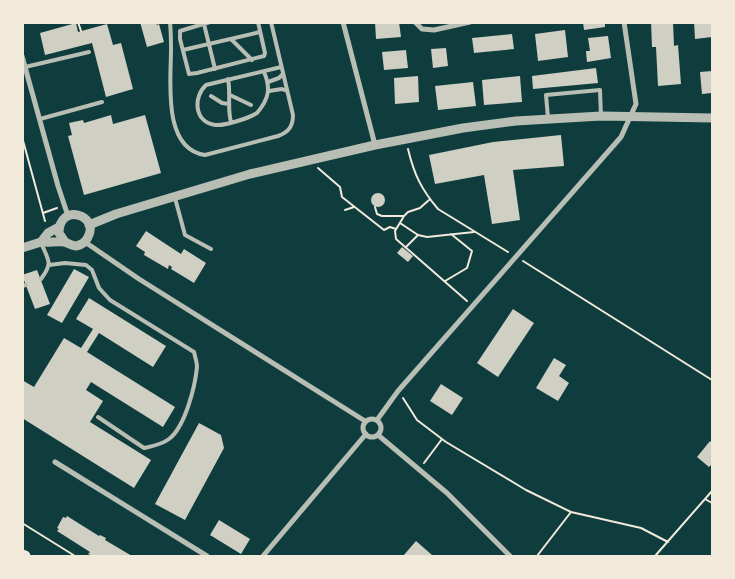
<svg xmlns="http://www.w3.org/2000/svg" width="735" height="579" viewBox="0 0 735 579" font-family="Lora,serif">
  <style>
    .building { fill: #cfcfc3 }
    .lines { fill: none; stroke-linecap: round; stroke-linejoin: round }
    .path { stroke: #f1e9da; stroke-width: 2 }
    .service { stroke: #b8beb3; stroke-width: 4 }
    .minor { stroke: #b8beb3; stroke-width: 5 }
    .tertiary { stroke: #b8beb3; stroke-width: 9 }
    .primary { stroke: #f1e9da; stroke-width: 11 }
  </style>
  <rect width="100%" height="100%" fill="#0f3d3e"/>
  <path class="building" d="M140 22H156L157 25 159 24 164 42 147 47Z
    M375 22H399L401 37 376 39Z
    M583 22H605V27L584 30Z
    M651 22H673L674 46 678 45 681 84 658 86 656 47H652Z
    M694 22H712V37L695 39Z
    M76 23 78 32 107 24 113 45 121 43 133 89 106 97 92 43 45 55 40 33Z
    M565 30 568 57 538 61 535 34Z
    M512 34 514 49 474 53 472 38Z
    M608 36 611 58 587 62 586 51H590L588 38Z
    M446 48 448 66 433 68 431 49Z
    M406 50 408 68 384 70 382 52Z
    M596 68 598 83 533 89 532 76Z
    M712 71V93L702 94 700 72Z
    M418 76 419 102 395 104 394 78Z
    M520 76 522 102 484 105 482 80Z
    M473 82 476 106 438 110 435 86Z
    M111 115 113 124 145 115 161 173 84 195 68 136 72 135 69 123 83 120 84 123Z
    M561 135 564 166 513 170 520 220 492 224 484 175 435 184 429 155 493 142Z
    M371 200a7 7 0 1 1 14 0a7 7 0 1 1-14 0Z
    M146 231 181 254 184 249 206 263 194 283 171 269 172 267 169 265 168 269 144 255 145 252 136 246Z
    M402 247 413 256 408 262 397 253Z
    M74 269 89 277 62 323 47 315Z
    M37 270 50 304 35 309 22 275Z
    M89 298 166 346 153 367 99 333 87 352 175 407 163 427 91 382 86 390 103 401 90 422 151 460 134 488 22 418V380L34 387 64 338 81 348 93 329 76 319Z
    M513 309 534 323 498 377 477 363Z
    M554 358 566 365 559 376 569 383 558 401 536 388Z
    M441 384 463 398 452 415 430 401Z
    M199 423 221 435 224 448 185 520 155 504Z
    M710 441 712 443V464L709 467 697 457Z
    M67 516 99 536 100 535 106 538 105 540 132 556 95 555 93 556 88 554 90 552 57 531 59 529 57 528 63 517 66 518Z
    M219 520 250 539 241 554 210 535Z
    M416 541 432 555 430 556H403Z"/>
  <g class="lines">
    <path class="path" d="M78 22 81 31
      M22 137 45 221
      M408 149C414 174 421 189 438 209L508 252
      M318 168 340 187 342 197 384 230 390 227 396 229
      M429 200 420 208 408 212 404 216 395 231 396 239 467 301
      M375 207 377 214 382 216H404
      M345 210 354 207
      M43 213 57 208
      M400 223 418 235 427 237 474 232
      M406 247 418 235
      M523 261 712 380
      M445 281 467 268 472 251 451 234
      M403 398 417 420 446 442 526 490 571 512 641 528 668 542
      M424 463 442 439
      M705 499 712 503
      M22 523 75 556
      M537 556 571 512
      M655 556 712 491"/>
    <path class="service" d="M170 22C171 32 171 41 171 50 171 80 162 149 205 155L278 136C289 132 293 126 293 115L271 22
      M210 22 180 31V39L189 74 197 73 264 56 265 53 258 22
      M204 24 215 69
      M231 39 252 60
      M183 50 260 32
      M25 67 89 52
      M264 72C271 88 269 99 257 113 249 118 225 126 215 125 194 122 193 97 206 85L281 67
      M228 79C231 94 227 108 231 122
      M268 82 279 78 283 74
      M269 91 282 89 287 91
      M230 95 251 105
      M211 96 222 103 229 104
      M548 118 546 95 600 90 601 116
      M40 119 102 102
      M175 198 185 235 211 249
      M49 265 65 263 86 265 92 270 99 288 110 300 194 352C195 357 197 362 197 367 195 387 185 427 169 439 161 445 153 446 144 448L98 417
      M41 279C53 263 49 261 41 243
      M22 286 26 285"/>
    <path class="minor" d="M343 22 375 145
      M415 22 422 29 434 30 470 22
      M22 56 58 186 68 216
      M85 242 139 279 365 421
      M363 428a9 9 0 1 1 18 0a9 9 0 1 1-18 0Z
      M377 420 398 391 621 137 636 104 624 22
      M378 435 447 493 510 556
      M55 462 207 556
      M263 556 366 434"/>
    <path class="tertiary" d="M89 225 116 214 250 174 375 145 463 128 516 121 601 116 712 118
      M41 242C48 243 57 241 64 242 69 243 71 246 76 246 81 245 86 242 88 237 100 215 59 202 59 233L65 242
      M22 248 41 242 48 233 59 227"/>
    <path class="primary" d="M22 555 25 556"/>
  </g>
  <rect width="735" height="579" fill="none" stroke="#f1e9da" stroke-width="48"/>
</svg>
